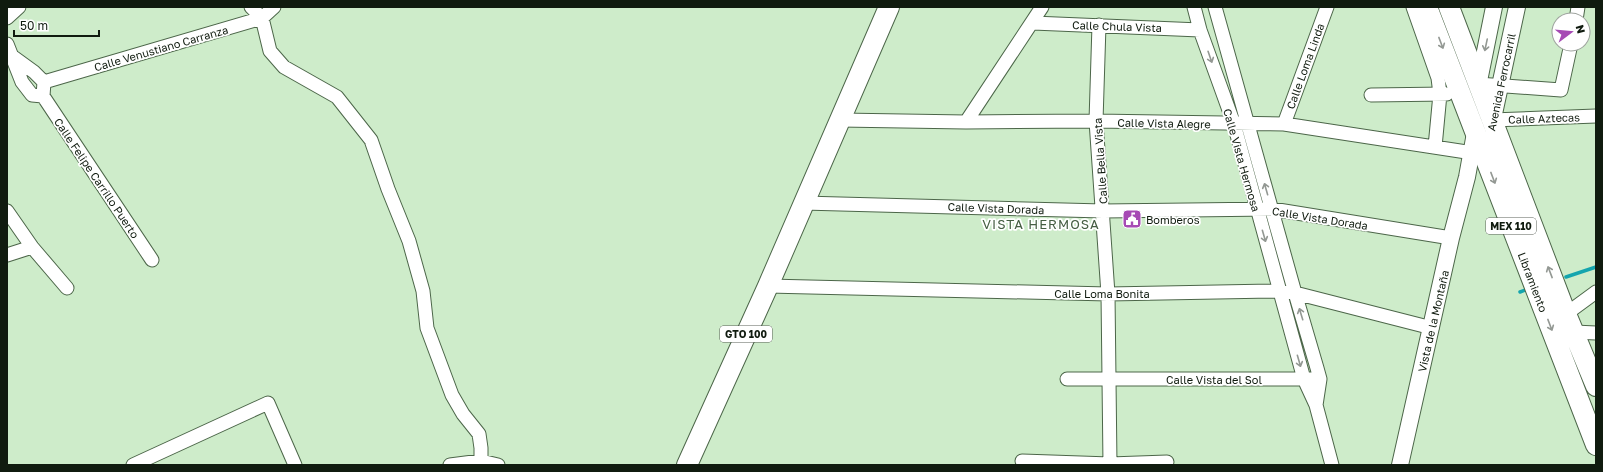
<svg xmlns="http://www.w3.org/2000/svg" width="1603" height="472" viewBox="0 0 1603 472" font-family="'Golos Text',sans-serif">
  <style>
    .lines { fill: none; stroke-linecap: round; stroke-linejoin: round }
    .stream { stroke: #14a5ae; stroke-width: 3.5 }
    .minor-casing { stroke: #4c6649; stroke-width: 15 }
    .tertiary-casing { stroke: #4c6649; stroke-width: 18 }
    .primary-casing { stroke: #4c6649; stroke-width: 22 }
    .minor { stroke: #fff; stroke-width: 13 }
    .tertiary { stroke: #fff; stroke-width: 16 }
    .primary { stroke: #fff; stroke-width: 20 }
    .oneway { stroke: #939893 }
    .labels { text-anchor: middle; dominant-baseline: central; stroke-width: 3.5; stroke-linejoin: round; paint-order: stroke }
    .shield { fill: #fff; stroke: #585f57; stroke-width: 1 }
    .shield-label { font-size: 10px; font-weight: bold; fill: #101b0f }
    .street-label { font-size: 11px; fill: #101b0f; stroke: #fff }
    .poi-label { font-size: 11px; fill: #101b0f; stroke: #fff; text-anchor: start }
    .quarter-label { font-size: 13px; letter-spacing: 1px; fill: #455e42; stroke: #fff }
  </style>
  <rect width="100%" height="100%" fill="#ceecca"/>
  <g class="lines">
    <path class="stream" d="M1566 277 1596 267
      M1520 292 1528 289"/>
    <g class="minor-casing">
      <path id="minor" d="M251 7 262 18 270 51 284 67 337 97 371 140 388 189 409 241 423 291 427 328 452 395 463 414 479 434 481 448V461
        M1194 7 1200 30 1234 124 1304 379 1316 405 1332 465
        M1215 7 1295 293 1317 368 1320 379 1316 405
        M1413 7 1438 78 1440 94 1435 147
        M7 18 19 7
        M1576 20 1578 7
        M1033 23 1200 30
        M1099 25 1096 121 1108 294 1110 465
        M7 44 22 82 32 95 43 96
        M12 56 34 72 44 82 43 96 152 260
        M44 82 262 18 274 7
        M1478 84 1561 90 1571 44
        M1371 95 1447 94
        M840 120 966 122 1096 121 1284 124 1473 153 1481 156
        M1492 120 1596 116
        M966 122 1042 7
        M1284 124 1327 7
        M803 203 1103 211 1272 209 1451 238
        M7 211 32 247 67 288
        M7 255 32 247
        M768 286 1108 294 1279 291 1295 293 1432 328
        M1566 314 1596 292
        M1574 332 1596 333
        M1067 379H1312
        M1022 461 1110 464 1167 462
        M133 465 268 403 295 465
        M450 465 481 461 498 465"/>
    </g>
    <g class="tertiary-casing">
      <path id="tertiary" d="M1478 86 1494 7
        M1492 123 1517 7
        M1400 465 1451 238 1467 177 1475 133"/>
    </g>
    <g class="primary-casing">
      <path id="primary" d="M1427 7 1596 445
        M1449 7 1566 314 1596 386
        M687 465 768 286 889 7"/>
    </g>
    <use href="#minor" class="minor"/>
    <use href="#tertiary" class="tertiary"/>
    <use href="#primary" class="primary"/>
  </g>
  <defs><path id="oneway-shaft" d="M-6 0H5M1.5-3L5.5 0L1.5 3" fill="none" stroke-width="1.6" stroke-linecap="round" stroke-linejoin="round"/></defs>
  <g class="oneway">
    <use href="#oneway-shaft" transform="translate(1441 43) rotate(69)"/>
    <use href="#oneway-shaft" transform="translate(1486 45) rotate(102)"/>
    <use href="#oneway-shaft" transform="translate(1210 57) rotate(71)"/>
    <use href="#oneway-shaft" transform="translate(1493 178) rotate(69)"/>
    <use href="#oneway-shaft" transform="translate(1266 189) rotate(-106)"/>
    <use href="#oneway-shaft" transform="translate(1264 236) rotate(74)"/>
    <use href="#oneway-shaft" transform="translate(1550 272) rotate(-111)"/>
    <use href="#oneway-shaft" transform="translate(1301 314) rotate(-107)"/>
    <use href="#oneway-shaft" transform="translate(1550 325) rotate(69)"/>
    <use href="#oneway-shaft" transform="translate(1299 361) rotate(74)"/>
  </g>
  <defs>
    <g id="civic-square" transform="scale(1)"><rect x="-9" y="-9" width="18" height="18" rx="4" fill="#a64ab4" stroke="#fff"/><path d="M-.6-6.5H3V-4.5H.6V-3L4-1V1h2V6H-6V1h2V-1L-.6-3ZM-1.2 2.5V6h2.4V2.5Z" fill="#fff"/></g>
  </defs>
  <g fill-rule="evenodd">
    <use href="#civic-square" x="1132" y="219"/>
  </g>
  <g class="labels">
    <g class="shield">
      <rect x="1486" y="218" width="50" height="16" rx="3"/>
      <rect x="720" y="326" width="52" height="16" rx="3"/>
    </g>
    <g class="shield-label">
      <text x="1511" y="226">MEX 110</text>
      <text x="746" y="334">GTO 100</text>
    </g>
    <g class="street-label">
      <text transform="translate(1117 26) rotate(2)">Calle Chula Vista</text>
      <text transform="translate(161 48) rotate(-16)">Calle Venustiano Carranza</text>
      <text transform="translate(1305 66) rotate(-70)">Calle Loma Linda</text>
      <text transform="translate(1501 82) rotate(-78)">Avenida Ferrocarril</text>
      <text transform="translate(1544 118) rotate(-2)">Calle Aztecas</text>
      <text transform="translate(1164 123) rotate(1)">Calle Vista Alegre</text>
      <text transform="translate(1242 160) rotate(74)">Calle Vista Hermosa</text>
      <text transform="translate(1100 161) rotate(-94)">Calle Bella Vista</text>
      <text transform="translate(97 178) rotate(56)">Calle Felipe Carrillo Puerto</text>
      <text transform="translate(996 208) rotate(2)">Calle Vista Dorada</text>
      <text transform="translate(1320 218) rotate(9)">Calle Vista Dorada</text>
      <text transform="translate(1533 282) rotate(69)">Libramiento</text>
      <text x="1102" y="293">Calle Loma Bonita</text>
      <text transform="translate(1433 321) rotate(-77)">Vista de la Montaña</text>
      <text x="1214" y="379">Calle Vista del Sol</text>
    </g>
    <g class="poi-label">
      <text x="1146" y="219">Bomberos</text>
    </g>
    <g class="quarter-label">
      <text x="1041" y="224">VISTA HERMOSA</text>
    </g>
  </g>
  <rect width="1603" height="472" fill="none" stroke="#101b0f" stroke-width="16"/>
  <g transform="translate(1571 32) rotate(74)"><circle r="19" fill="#ffffff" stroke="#9fa49f"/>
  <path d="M0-3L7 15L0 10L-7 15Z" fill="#a64ab4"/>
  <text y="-6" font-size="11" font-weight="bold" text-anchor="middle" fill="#101b0f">N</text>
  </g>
  <path d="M14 30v6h85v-6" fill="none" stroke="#101b0f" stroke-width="2"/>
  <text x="20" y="30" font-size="12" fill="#101b0f" stroke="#ffffff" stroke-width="3" paint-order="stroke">50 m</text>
</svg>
